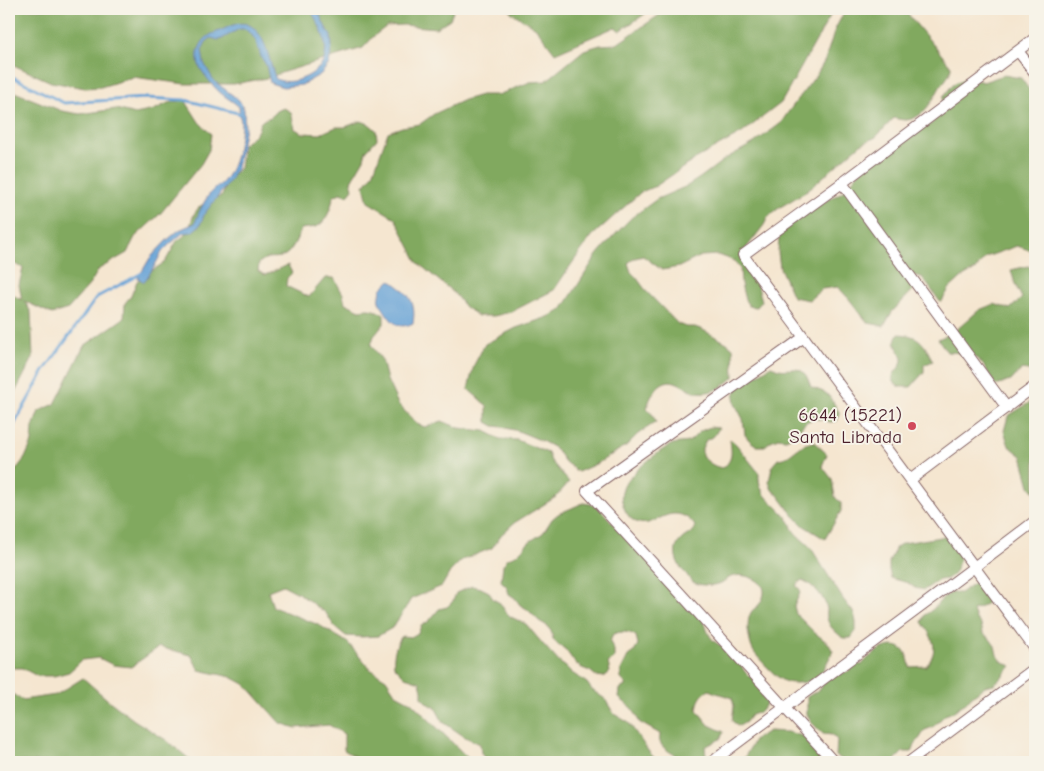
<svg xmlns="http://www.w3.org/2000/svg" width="1044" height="771" viewBox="0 0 1044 771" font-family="'Comic Neue',sans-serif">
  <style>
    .forest { fill: #81a95f; stroke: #666445 }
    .water { fill: #64a0d5; stroke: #576080 }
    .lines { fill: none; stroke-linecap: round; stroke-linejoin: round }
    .stream { stroke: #64a0d5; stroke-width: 3 }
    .minor-casing { stroke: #866565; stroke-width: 12 }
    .minor { stroke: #fff; stroke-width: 10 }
    .poi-dot { fill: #d1495b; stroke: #f7f3e8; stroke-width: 2 }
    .labels { text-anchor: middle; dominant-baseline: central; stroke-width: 4; stroke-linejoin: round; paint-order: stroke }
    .poi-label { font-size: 19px; fill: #4a1f2b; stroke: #f7f3e8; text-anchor: end }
  </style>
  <rect width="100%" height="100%" fill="#f7f3e8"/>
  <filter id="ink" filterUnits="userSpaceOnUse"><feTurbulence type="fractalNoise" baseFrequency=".02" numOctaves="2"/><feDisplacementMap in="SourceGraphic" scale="10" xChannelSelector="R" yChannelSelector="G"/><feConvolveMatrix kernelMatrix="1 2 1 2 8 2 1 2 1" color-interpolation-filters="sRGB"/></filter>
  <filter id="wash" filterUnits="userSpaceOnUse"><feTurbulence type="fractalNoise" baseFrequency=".0096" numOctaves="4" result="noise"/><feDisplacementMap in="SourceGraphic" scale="20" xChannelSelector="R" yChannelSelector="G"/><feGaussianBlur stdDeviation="1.12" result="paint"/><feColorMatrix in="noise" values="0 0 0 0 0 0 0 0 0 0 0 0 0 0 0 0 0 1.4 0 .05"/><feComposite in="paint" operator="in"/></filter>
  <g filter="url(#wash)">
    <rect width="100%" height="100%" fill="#f5e6d0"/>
    <path class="forest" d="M9 9H454L450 19 436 28 403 25 387 26 374 36 363 48 284 72 267 78 234 84H185L133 77 101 87 85 88 51 82 9 63Z
      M510 9H650L645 14 620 31 615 27 555 53 536 28 511 12Z
      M668 9H834L781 103 742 133 697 158 656 186 641 192 592 236 573 262 554 290 511 312 494 316H478L465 307 454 293 418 263 395 218 368 202 364 186 373 174 388 132 402 127 420 124 434 114 464 100 481 95H498L530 82 546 81 584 50 600 45 617 44Z
      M846 9H904L916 24 951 66C951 75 945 80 940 87 933 100 923 119 906 120 902 120 898 119 894 118L876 137 861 144 815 184 802 194 782 206 775 211 768 217 764 225 741 255C750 269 758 284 762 301L757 307 749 306 745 300 741 284 740 268 734 261 727 258 718 255 701 256 679 267 662 270 643 256 635 258 628 263 631 272 636 277 647 292 678 324 686 327H695L703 330 727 343 733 348 734 377C722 388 713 394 696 392 688 390 682 384 675 382 660 377 650 396 647 408L652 414 656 422 638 434 626 446 619 450 598 463 578 472 565 462 555 448 540 440 518 431 502 427 494 426 487 422V406L468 389 474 365 485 344 516 328 548 317 562 310 597 255 608 242 631 218 657 199 687 186 701 177 725 159 754 143 780 124 789 111 817 74 825 60 835 29Z
      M1004 75 1021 78 1035 98V252L1017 246 986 257 975 270 961 278 949 289 941 303 922 277 907 274 915 288 892 312 884 326 868 323 849 299 838 287 822 289 809 300 793 297 780 268 778 252 779 236 787 222 844 191 864 166 914 127 931 124 941 113 943 97 953 84 968 77 983 82Z
      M9 89 17 93 62 111 80 114 116 109 135 114 154 110 168 103 185 100 199 122 211 134 209 150 201 164 160 214 135 237 127 253 99 269 90 284 68 309 52 314 24 301 31 312 33 358 9 404V293L22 300 19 285 23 268 9 261Z
      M284 108 291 112 295 129 303 133 320 134 336 127H345L361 121 369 124 376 130 377 139 366 151 364 159 351 181 353 189 348 195 340 193 333 197C332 206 327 221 318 226 313 228 306 228 301 229 297 238 292 254 281 257 270 259 269 255 259 263L258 271 265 275 288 265 292 273 287 278 286 286 309 297 325 278H334L343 294 345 303 360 310C370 308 375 309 384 315V324L374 336 371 345 382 360 387 380 398 404 417 424 425 427 442 421 459 428 485 431 500 439 517 440 548 453 551 461 569 482 556 497 514 523 501 535 492 548 462 560 450 572 442 586 411 599 402 614 392 628 378 636 362 637 346 636 334 626 326 613 298 593 283 585 268 591 273 607 319 625 348 643 370 669 386 679 396 694 411 702 472 762H364L344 750V734L329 725 296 728 280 723 246 685 231 677 199 670 191 655 159 647 131 667 113 665 99 658 82 660 69 672 54 676H37L22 668H9V479L25 458 32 442 33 427 39 411 55 404 84 346 124 318 125 303 131 296 137 281 165 262 177 241 184 236 189 229 194 214 199 207 206 202 222 196 228 179 240 168 243 144C247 141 251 139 254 135 263 127 254 122 271 117L276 111Z
      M1028 266 1035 270V372L1022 369 1011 381 995 385C981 359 978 353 947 352L938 339 954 332 979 310 994 304 1010 309 1022 298 1015 284 1011 270Z
      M898 334C920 335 923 342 933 361L924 365V372L911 387H899C884 375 901 371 902 360 902 350 890 345 898 334Z
      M771 366C772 366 778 369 779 369 787 371 796 366 803 372 807 375 809 382 811 387L826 393 832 400 840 414 837 421 830 422 822 419H813L806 422 794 435 786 439 778 438 771 441 765 446H757L750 441 745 435 743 419 735 404 734 396 737 388Z
      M1035 399V493L1030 486 1022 456 1009 446 1004 431 1008 416Z
      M710 427 719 428 714 436 706 440 702 448V456C709 463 714 467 723 468 734 459 731 451 730 439L736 444 759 473C757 498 778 503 789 521 791 523 791 525 792 528 795 535 806 542 811 548L843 599 854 613 856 622V631L851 638H843C837 633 830 628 828 621 826 617 827 613 827 609 825 597 813 585 802 580L796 585 801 591 794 606 796 614 815 633 828 643 833 651C828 660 824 671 817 677 810 683 792 685 784 681 779 680 756 656 754 652 750 646 749 636 748 630 748 624 748 616 752 611 753 609 756 608 758 606 764 599 767 589 760 583 754 577 739 573 731 577 728 578 725 581 721 583 715 586 702 586 695 583 692 582 689 578 687 575 672 560 670 542 692 533L695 526C688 516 678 511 665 516 661 517 656 521 651 522 636 528 625 516 622 501 620 494 623 486 628 480 634 471 662 448 673 444 677 443 683 443 688 442 692 440 696 435 699 432 702 430 706 429 710 427Z
      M814 442 827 454 822 466 832 479 835 497 841 503V511L825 539 804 526 793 515 778 495 772 490 769 482 772 466 778 459C790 457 789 455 799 448 803 444 809 443 814 442Z
      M583 503 591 504 599 508 681 597 688 610C711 616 701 628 714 641 720 647 731 648 737 655 741 660 741 668 745 672 749 677 753 678 758 682 762 685 765 693 768 698L765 706 760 712 751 715 746 722 739 726 732 721 734 706 732 698C724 694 716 694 709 690 701 695 698 700 697 710L709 725 724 732 720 739 705 747 706 755 694 762H682C677 753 664 752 660 742 659 740 660 737 660 734L639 722C635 709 629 706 619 698L620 689 627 685 621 679V670L628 656 635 651 638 644 636 636C628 631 622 631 613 634L610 642 614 650V658L608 663 610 672 604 677 596 676 590 671 582 668 575 663 565 649 558 645 553 639 551 631 546 625 539 621 527 609 520 605 515 598 509 594 507 587 501 581 503 565 508 558 516 555 529 542 543 533 552 519 558 514Z
      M947 536 959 552V560L957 568 953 575 947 579 939 580 924 590 915 588 908 583 891 578 889 570V562L896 547 903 543Z
      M974 583H983C994 597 990 605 973 610L976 619 981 625 983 633 990 639 995 646 997 655 1003 662 1011 666 1000 679 994 684 985 686 971 697 966 703 959 707 953 712 945 715 933 727 925 730 920 738 915 744 912 752H903L893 762H847L836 756 837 740 832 735 823 734 811 722 807 714V697L821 688 825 681 831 677 849 671 853 664 862 665C870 654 893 637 905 652 908 656 909 662 910 667L926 666C940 649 933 638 922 622L925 615 932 610 944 597 951 593H960Z
      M472 586 481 588 489 592 493 599 500 603 505 611 511 617 526 624 542 643 559 662 566 667 572 673 587 683 592 690 605 699 614 714 629 723 649 752 658 762H490L486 761 481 753 480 744 465 737 443 722 435 707 428 704 422 698V690L420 682 405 677 394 666C393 655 395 645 402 636L411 637 418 633 421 626 429 621 439 609 447 607 453 601 456 593Z
      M83 678 108 700 134 720 166 740 193 762H9V692L22 700 56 695Z
      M769 731 788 732 806 737 832 762H742L755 739Z"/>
    <path class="water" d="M310 9H317L325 26 331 36 332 46 329 64 321 74 302 85 283 87 270 83 266 65 261 57 256 41 251 34 245 29H239L222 39 218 40 211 38 206 42 202 50 204 63 214 81 239 100 244 109 245 127 237 167 230 181 205 213 200 225 192 232 183 233 170 244 162 252 154 267 144 282 138 278 150 258 166 241 179 230 195 223C198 213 204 201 211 192 215 188 219 186 223 182 235 169 241 139 241 122 240 117 239 112 239 107 234 102 228 99 223 95 217 91 201 72 199 65 195 54 200 41 210 35 214 33 212 34 217 32 230 27 242 17 255 29 268 42 269 63 276 79 291 86 312 77 322 64 325 59 326 51 325 45 324 32 316 20 310 9Z
      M390 280C407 292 417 300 413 323 395 333 388 315 379 302L381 289Z"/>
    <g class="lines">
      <path class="stream" d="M9 75 64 103 146 98 185 100 242 114
        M9 434 44 371 97 297 144 272"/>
    </g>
  </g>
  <g filter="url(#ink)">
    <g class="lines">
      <g class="minor-casing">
        <path id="minor" d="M1035 38 842 183 743 255 1035 649
          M1018 51 1035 73
          M842 183 1007 408
          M804 337 587 491 834 762
          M910 480 1035 386
          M712 762C819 681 928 603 1035 521
          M909 762 1035 668"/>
      </g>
      <use href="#minor" class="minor"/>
    </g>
  </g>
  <circle class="poi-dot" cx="912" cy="426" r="5"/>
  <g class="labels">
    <g class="poi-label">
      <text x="902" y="415">6644 (15221)<tspan x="902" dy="22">Santa Librada</tspan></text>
    </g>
  </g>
  <rect width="1044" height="771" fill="none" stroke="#f7f3e8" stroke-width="30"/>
</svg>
